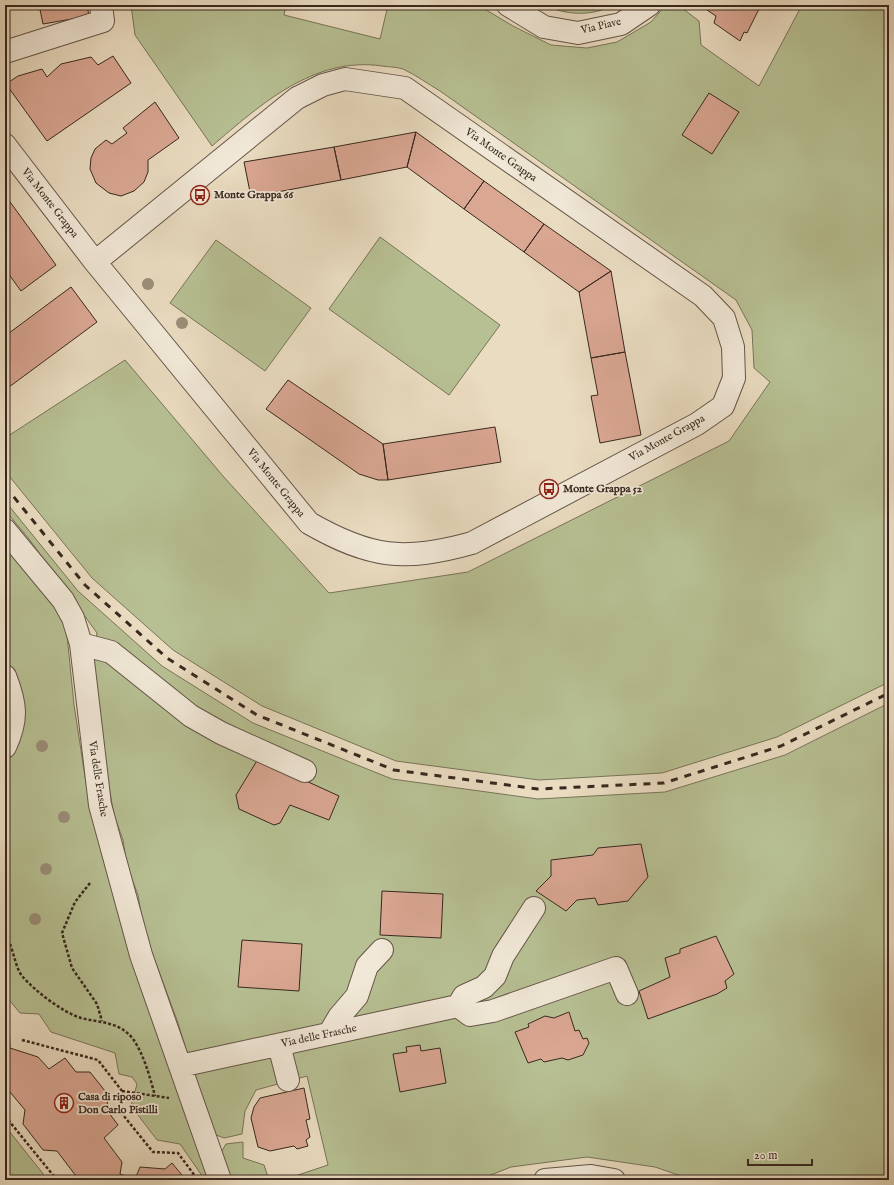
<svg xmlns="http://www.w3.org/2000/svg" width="894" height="1185" viewBox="0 0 894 1185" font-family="'IM FELL English',serif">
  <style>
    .green { fill: #b7c093; stroke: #787459 }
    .building { fill: #daa793; stroke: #38281f }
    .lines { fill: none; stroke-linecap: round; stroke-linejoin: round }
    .minor-casing { stroke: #645548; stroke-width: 24 }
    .path { stroke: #38281f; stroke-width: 2.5; stroke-dasharray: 3 2; stroke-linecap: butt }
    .minor { stroke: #f1e8d7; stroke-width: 22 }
    .rail { stroke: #38281f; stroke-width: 3; stroke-dasharray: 7 7; stroke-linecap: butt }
    .tree { fill: #9a8e78 }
    .labels { text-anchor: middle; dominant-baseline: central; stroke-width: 3.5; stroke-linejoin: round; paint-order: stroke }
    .street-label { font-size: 11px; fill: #38281f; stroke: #f1e8d7 }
    .poi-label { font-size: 11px; font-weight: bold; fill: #38281f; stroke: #f1e8d7; text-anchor: start }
  </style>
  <rect width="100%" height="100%" fill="#eadcc1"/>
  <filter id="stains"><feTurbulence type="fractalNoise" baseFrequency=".005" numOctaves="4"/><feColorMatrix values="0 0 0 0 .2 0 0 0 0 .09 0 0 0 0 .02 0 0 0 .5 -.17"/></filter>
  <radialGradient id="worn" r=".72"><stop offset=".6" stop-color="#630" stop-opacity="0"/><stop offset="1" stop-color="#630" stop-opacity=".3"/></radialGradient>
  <path class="green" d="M131 5H286L284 15 380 39 388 5H478L513 26 551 45 587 48 617 42 651 22 666 5H678L699 21 701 45 759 86 802 5H889V682L777 737 662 773 539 780 396 761 262 706 173 650 92 578 5 471V438L125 360 223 476 329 593 468 572 729 441 770 382 754 368 752 330 736 300 440 91C428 84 416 75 403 69 397 67 389 67 382 66 314 56 260 105 212 146L135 35Z
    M543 5H614C591 17 566 15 543 5Z
    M380 237 500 325 449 395 329 309Z
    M216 240 311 308 265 371 170 303Z
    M5 501 78 591 162 666 253 723 392 779 538 799 665 792 785 755 889 703V1180H693L655 1167 587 1157 511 1167 478 1180H283L328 1165 307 1076 256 1090 245 1111 242 1134 224 1138 211 1133 178 1023 144 931 138 895 127 866 123 840 114 815 89 675 97 633 29 539 5 510Z
    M5 542 54 602 66 625 74 705 90 809 133 962 211 1180H205L180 1144 157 1140 131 1106 137 1084 132 1077 119 1074 115 1053 51 1032 39 1014 20 1013 5 995Z
    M5 1126 48 1180H5Z
    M243 1142V1158L264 1165 269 1180H229L219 1156 226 1144Z"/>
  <path class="building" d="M39 5H87L89 16 43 24Z
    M710 5H761L747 33 744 32 740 41 714 23 716 16 707 10Z
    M113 56 131 83 47 141 6 84 18 76 42 69 47 77 61 64 91 57 98 65Z
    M709 93 739 112 712 154 682 135Z
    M155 102 179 138 148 160V172L144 182 134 191 121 196 109 193 96 183 90 169 91 158 95 149 106 140 112 144 127 133 123 128Z
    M416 132 484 181 464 209 407 167Z
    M416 132 407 167 341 180 334 147Z
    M334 147 341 180 251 197 244 162Z
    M484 181 544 224 524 252 464 209Z
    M5 195 56 265 21 291 5 269Z
    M544 224 611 271 579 292 524 252Z
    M611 271 625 352 591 358 579 292Z
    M71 287 97 322 5 390V336Z
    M625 352 641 435 600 443 591 396 598 395 591 358Z
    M288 380 383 444 388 480H378L359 474 266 409Z
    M495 427 501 462 388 480 383 444Z
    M258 759 339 796 329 820 290 805 280 823 274 825 239 809 236 795Z
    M641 844 648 877 628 901 598 905 595 898 577 900 566 911 536 891 551 876V860L593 855 598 848Z
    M382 891 443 894 441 938 380 935Z
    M716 936 734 974 725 981 727 988 717 994 648 1019 639 991 670 977 665 958 680 953V949Z
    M242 940 302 944 299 991 238 987Z
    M569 1012 575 1031 579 1030 583 1039 587 1038 589 1043 583 1055 568 1060 562 1058 544 1062 541 1059 528 1063 515 1032 529 1027 528 1024 545 1016 554 1018Z
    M5 1015 9 1020 10 1048 38 1057 49 1069 65 1058 76 1072H90L109 1096 106 1109 118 1125 104 1138 122 1162 120 1174 135 1179 140 1167 165 1169 172 1163 186 1180H75L76 1176 57 1151 43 1150 23 1124 25 1110 5 1086Z
    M420 1045 421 1051 440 1048 446 1083 400 1092 393 1054 407 1052 406 1047Z
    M304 1088 310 1119 306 1120 310 1137 306 1140 308 1146 297 1149 294 1146 270 1151 258 1147 251 1118 254 1107 260 1098Z"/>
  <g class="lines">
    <g class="minor-casing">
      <path id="minor" d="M508 5 544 27 578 33 621 24 649 5
        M5 52 103 21 101 5
        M5 145 95 262 309 523C370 558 404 562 472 543L697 424 723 406 734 378 733 347 724 318 703 296 405 88 345 79 323 85 297 98 95 262
        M5 530 63 600 73 618 81 644 100 805 141 955 220 1180
        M81 644 111 652 191 716 221 733 305 771
        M5 676C16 704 18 719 5 747
        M534 908 503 956 495 976 484 987 464 996 458 1006 470 1015 493 1011 616 968 627 994
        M329 1034 339 1017 357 996 367 966 382 950
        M279 1045 288 1080
        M180 1066 458 1006
        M545 1180 591 1176 614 1180"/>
    </g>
    <path class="path" d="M90 883 75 902 62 933 72 968 97 1004 102 1021
      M10 944C14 954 16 968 22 976 35 991 62 1012 81 1018 100 1023 119 1021 133 1039 144 1055 150 1077 155 1096
      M22 1040 98 1060 122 1091 119 1110 153 1152 178 1153 195 1176
      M122 1091 169 1098
      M5 1116 57 1180"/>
    <use href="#minor" class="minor"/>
    <path class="rail" d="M5 486 85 585 167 658 257 715 394 770 538 789 664 783 781 746 889 693"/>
  </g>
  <g class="tree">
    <circle cx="148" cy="284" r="6"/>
    <circle cx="182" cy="323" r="6"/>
    <circle cx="42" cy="746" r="6"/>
    <circle cx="64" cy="817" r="6"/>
    <circle cx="46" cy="869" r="6"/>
    <circle cx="35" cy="919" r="6"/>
  </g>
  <defs>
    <g id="bus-ring" transform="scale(1)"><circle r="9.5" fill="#f1e8d7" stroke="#8f2418" stroke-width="1.5"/><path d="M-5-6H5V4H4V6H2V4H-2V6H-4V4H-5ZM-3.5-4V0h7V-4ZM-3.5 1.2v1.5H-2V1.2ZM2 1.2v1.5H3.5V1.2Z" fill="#8f2418"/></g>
    <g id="building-ring" transform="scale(1)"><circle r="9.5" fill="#f1e8d7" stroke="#8f2418" stroke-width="1.5"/><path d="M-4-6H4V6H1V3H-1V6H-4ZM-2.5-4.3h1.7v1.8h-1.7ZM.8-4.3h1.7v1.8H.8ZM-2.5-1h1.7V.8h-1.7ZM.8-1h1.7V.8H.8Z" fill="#8f2418"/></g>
  </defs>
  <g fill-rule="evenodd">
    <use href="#bus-ring" x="200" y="195"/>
    <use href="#bus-ring" x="549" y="489"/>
    <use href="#building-ring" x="64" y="1103"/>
  </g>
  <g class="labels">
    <g class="street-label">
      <text transform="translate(601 26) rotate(-13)">Via Piave</text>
      <text transform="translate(501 155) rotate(35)">Via Monte Grappa</text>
      <text transform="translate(50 203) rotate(52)">Via Monte Grappa</text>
      <text transform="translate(667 438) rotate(-29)">Via Monte Grappa</text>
      <text transform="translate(276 483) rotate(51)">Via Monte Grappa</text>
      <text transform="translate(98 779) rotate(81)">Via delle Frasche</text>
      <text transform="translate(319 1036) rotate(-12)">Via delle Frasche</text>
    </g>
    <g class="poi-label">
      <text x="214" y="195">Monte Grappa 66</text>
      <text x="563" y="489">Monte Grappa 52</text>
      <text x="78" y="1097">Casa di riposo<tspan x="78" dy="13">Don Carlo Pistilli</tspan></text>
    </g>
  </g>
  <rect width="894" height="1185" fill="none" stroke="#eadcc1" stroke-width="20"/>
  <rect x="6" y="6" width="882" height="1173" fill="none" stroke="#38281f" stroke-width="2"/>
  <rect x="10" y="10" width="874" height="1165" fill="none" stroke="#38281f"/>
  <path d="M748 1159v6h64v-6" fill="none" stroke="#38281f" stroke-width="2"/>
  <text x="754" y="1159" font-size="12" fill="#38281f" stroke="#f1e8d7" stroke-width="3" paint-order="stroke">20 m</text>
  <rect width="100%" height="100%" filter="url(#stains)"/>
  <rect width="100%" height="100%" fill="url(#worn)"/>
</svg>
